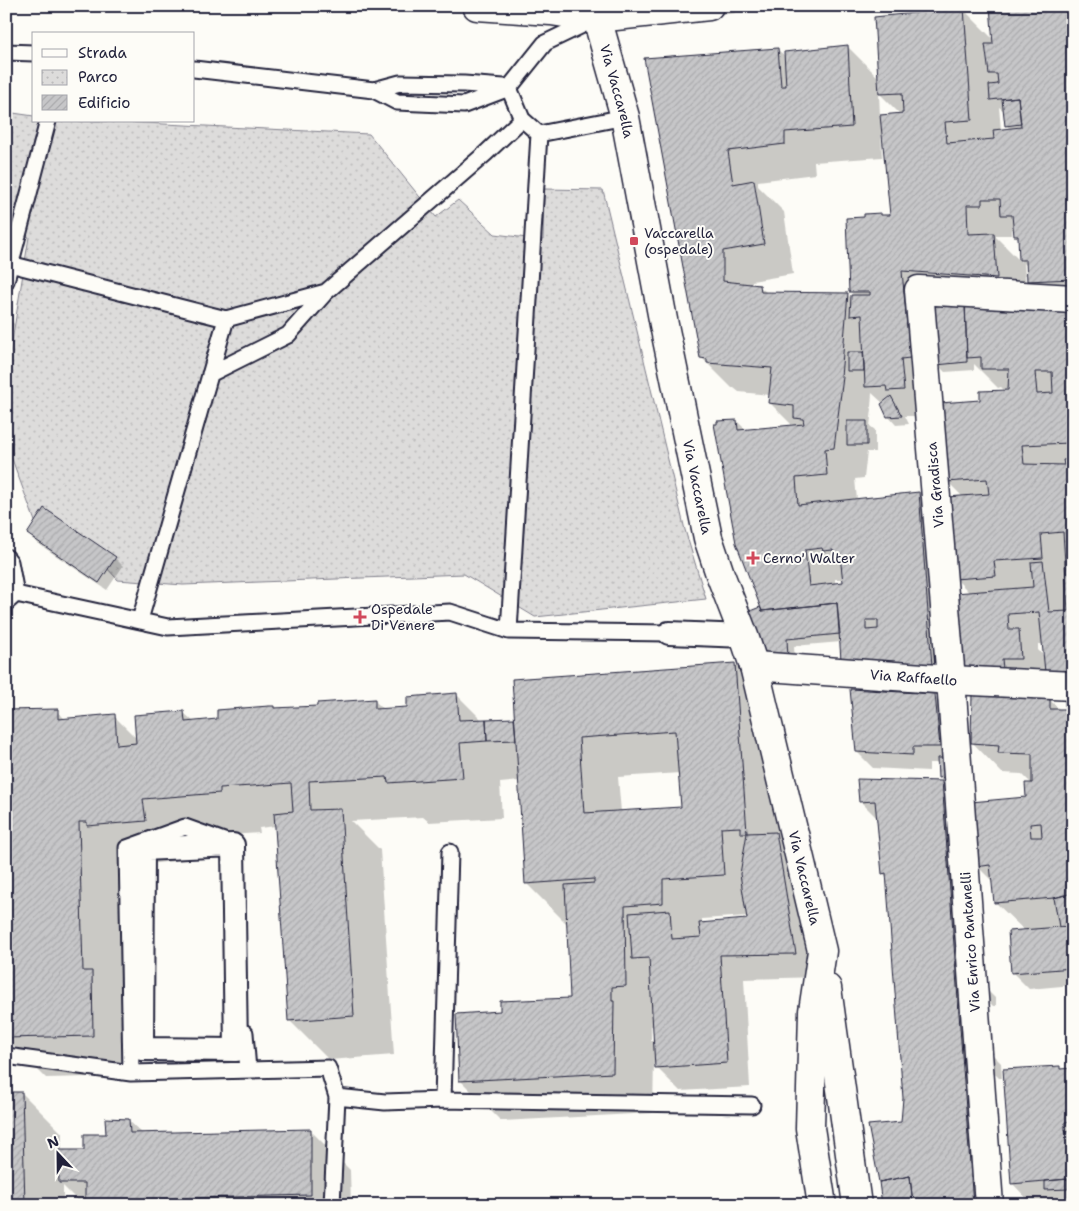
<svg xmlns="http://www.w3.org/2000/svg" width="1079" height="1211" viewBox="0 0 1079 1211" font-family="'Shantell Sans',sans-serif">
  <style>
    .park { fill: url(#park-dots); stroke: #807f8b }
    .shadow { fill: #0003; fill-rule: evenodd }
    .building { fill: url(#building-hatch); stroke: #22223b; fill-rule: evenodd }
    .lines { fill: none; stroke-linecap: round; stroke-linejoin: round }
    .service-casing { stroke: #22223b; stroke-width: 19 }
    .pedestrian-casing { stroke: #22223b; stroke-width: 26 }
    .minor-casing { stroke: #22223b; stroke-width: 31 }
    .tertiary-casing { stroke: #22223b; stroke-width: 31 }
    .service { stroke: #fdfcf7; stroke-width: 15 }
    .pedestrian { stroke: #fdfcf7; stroke-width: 22 }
    .minor { stroke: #fdfcf7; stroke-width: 28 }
    .tertiary { stroke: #fdfcf7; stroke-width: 28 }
    .poi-dot { fill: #d1495b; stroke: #fdfcf7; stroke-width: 2 }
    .labels { text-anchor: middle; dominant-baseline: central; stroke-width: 4; stroke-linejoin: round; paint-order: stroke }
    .street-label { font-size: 14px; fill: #22223b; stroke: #fdfcf7 }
    .poi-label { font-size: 14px; fill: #22223b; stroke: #fdfcf7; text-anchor: start }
  </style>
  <defs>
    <pattern id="park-dots" width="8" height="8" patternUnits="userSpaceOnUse" patternTransform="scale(1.25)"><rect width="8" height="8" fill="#dddcdb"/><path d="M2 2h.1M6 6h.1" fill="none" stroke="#bdbcbd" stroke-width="1.8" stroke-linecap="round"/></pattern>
    <pattern id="building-hatch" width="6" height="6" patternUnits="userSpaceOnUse" patternTransform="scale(1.25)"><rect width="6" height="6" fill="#c6c6c8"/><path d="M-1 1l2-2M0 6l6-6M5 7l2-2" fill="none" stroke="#aaaaad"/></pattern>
  </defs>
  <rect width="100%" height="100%" fill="#fdfcf7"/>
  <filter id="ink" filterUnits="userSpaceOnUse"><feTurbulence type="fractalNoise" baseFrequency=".02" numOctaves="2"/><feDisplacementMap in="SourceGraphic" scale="10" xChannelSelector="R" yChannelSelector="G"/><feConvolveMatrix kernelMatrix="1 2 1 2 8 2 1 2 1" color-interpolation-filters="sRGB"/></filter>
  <g filter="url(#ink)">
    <path class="park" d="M6 112 34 116V121H103L369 134 436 217 458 200 495 234 543 240 544 189 603 190 685 530 706 599 535 617 464 574 183 585 118 580 77 536 36 524 6 443V378L29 237 6 229Z"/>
    <path class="shadow" d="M627 6H734L735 13 645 24Z
      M805 6H830L808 8Z
      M999 6H1073V697L1049 674V699L1061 711H1066L1073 701V985L1029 989 1013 973 1025 931 995 902 993 882 976 865 985 991H988L996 999V1006H993L985 998 989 1055H993L1001 1063 1002 1078H999L991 1070 1000 1205H884L902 1123 904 1098 888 878 883 873 878 819 860 801 858 780 944 783 939 777 938 763H929V771L873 768 857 752 875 692 843 659 841 642 794 646 795 665H774L760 608 763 612 719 425 737 421 746 430 793 426 769 402 770 395 739 392 734 388H732L701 357 646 59 777 49 786 57 848 47 879 78 963 9 994 40ZM879 93 900 114 880 116ZM999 107 1005 112 1006 125 1010 129 1001 130ZM881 130H883L892 216 882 217 850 291 855 297H850L847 294 767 293 759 286 752 285V281L793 274 784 212 758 186V181L815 174 814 162 882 157ZM1012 229H1015V235L1019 240 1021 262 996 237V235H1012ZM1024 263 1027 266 1029 281 1058 310 1027 308ZM974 364 998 388 1001 387 1005 391 982 401 948 482 963 497 951 526 919 494 857 500 855 479 864 478 867 452H875V430L870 426 872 409 871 407 872 393 884 404 888 416 896 425 909 424 905 416H914L919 420 938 365 945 372 974 370ZM835 579H844V583L835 584ZM956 579 970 593 974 695 972 742 1002 773 1022 774 1032 784 1027 798 973 814 945 785H953L951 712 933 694 962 695ZM1038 644H1044L1045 657 1038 650Z
      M6 316 14 324 6 357Z
      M44 510 115 558 123 566 107 590 36 542 28 534Z
      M735 664 775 704 819 977 744 979 750 1087 680 1091 656 1067V1058H654L653 1113 501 1121 461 1081 502 1012 571 999 567 924 527 884 520 781 500 783 502 818 429 822 423 817 351 821 380 850 394 1055 329 1060 289 1020 276 826 259 828 260 833 182 838 185 860 129 866 124 862H119L123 1003 133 1076 46 1078 6 1038V711H57L66 720 114 716 137 739 184 713 194 722 218 720 273 707 276 709 319 708 374 700 384 710 409 708 457 695 482 720 514 719 516 721ZM680 773 682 808 621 812 618 777ZM748 916V921L702 924V919ZM651 1026H654L655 1043 651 1040Z
      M1059 1067 1062 1070H1073V1204L1033 1205 1012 1183Z
      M22 1093 62 1133V1151H86L128 1120 143 1134 310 1130 350 1170 351 1205H82L63 1186V1205H6Z"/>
    <path class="building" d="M990 6H1072L1073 279 1027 281 1026 260H1019L1018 236H1014L1012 215H1001L1000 199H982V205H967L968 234 994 233 997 278 902 271 910 358 901 359 904 390 887 391 886 386 865 387 862 315 850 316 851 295H870V292H849L846 218 864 217V214L881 213V215H890L880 115 903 113 902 93 879 94 874 17 964 8 972 120 945 122 947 143 994 139 993 130 1021 127 1018 97 990 100 989 85 998 84 997 74H989L985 44H993Z
      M848 45 852 127 785 132V144L728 151 733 184 754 180 764 244 723 251V281L760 285 761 292 848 293 841 377H843L834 448 825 449 827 475 796 478 798 505 919 492 932 666 841 660 837 603 762 611 736 543 714 424H717V421L737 420 738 430 804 424 803 419 794 418V406L768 403 772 368 707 363V359L700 358 644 58 778 48 781 86H786L784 52ZM822 548 823 551 833 550V552H835V556H840L843 582 809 586 805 550ZM866 620H878V629L866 630Z
      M1018 97 1021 124 1005 126 1002 99Z
      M932 300 965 302 967 362 936 365Z
      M965 302 1073 310V455L1070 443 1022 445 1024 464 1064 465 1063 460 1073 459V673L1045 672 1039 612 1008 614 1009 629H1019L1021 659H1002L1003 669 961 668 955 593 1033 587 1031 562 1043 561 1049 612 1068 611 1063 532 1041 534 1043 558 994 561 996 576 954 579 947 497 989 494 987 479 947 482 940 403 980 400V391L1008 390 1009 369H981V357L967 358ZM1035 372H1052L1053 393 1037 394Z
      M847 352H863L864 371H847Z
      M891 396 902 416 887 417 881 404Z
      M847 421H867V445H847Z
      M44 508 116 557 99 583 27 534Z
      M837 603 840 634 787 639 788 658 758 654 750 611 760 607 762 611Z
      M735 663 747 833H740V827L721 828 724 875 663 879V903L625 906 626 986 612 987V1001H614L613 1073 459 1081 456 1014 500 1011V1001L570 998 565 885 594 883V879L525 884 512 679ZM675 731 681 807 584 813 579 738Z
      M850 689 935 694 940 747H913V755L856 752Z
      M457 693 459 720 486 719 487 741 460 743 463 778 388 783 387 777 309 781 310 810 341 809 354 1016 288 1021 274 813 293 811 291 783 252 786 220 788V793L143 799 146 821 87 826V822H79L83 971H92L93 1036 6 1038V710L58 709V719L115 714 117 745 136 743 134 715 184 711 185 722 217 719V710L269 706H274V708L317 706V703L375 699V709L407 707V697Z
      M972 694 1050 698V709H1065V699L1073 700V884L1067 885 1068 894 1054 898 994 903 990 865 976 867 971 802 1026 797 1025 783H1032V754L998 753 999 745 971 743ZM1041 823 1042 837H1031L1030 824Z
      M514 718 516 740 487 741 486 719Z
      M937 758H944L945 777 938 778Z
      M857 779 942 781 973 1205H913L910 1176 879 1182 868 1125 901 1122 903 1098 886 873 882 874 875 801 859 802Z
      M776 832 796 954 720 955 727 1063 655 1068 649 958 632 959 629 913 670 910 672 939 701 937 699 923 747 919 740 874 747 833Z
      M1073 893V926L1059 927 1054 898Z
      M1073 926V968L1011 973 1008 931Z
      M1060 1066V1069L1073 1068V1121L1065 1122V1131H1073V1188L1068 1189V1179L1011 1184 1003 1069Z
      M6 1092H22L25 1205H6Z
      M105 1118 129 1119 130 1133 311 1129V1195L85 1201V1183H59L58 1150H84V1134H106Z
      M910 1176 913 1205H882L879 1182Z
      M1068 1179V1189L1045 1190V1181Z"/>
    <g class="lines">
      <g class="service-casing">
        <path id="service" d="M6 52 34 53
          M194 69 374 90 397 102 464 105 509 88 545 43 593 20
          M509 88 522 119 539 134
          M374 90 400 83 464 84 504 87
          M539 134 625 117
          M10 264 226 319 326 292 486 153 522 119
          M6 281 48 121
          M210 374 288 335 326 292
          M6 557 10 562 16 594 6 603
          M16 594 168 627 450 612 509 631 669 633
          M140 620 226 319
          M509 631 539 134
          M245 1033 248 1070
          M6 1056 131 1073 328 1068 337 1097 332 1205
          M131 1073 127 848 185 827 224 841
          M337 1097 385 1102 443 1100 752 1105
          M443 1100 450 852"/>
      </g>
      <g class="pedestrian-casing">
        <path id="pedestrian" d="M669 633 744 636
          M233 845 236 1050 142 1049 143 849Z"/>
      </g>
      <g class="minor-casing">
        <g id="minor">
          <path id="s1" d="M599 6 597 18 625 117 664 325 708 538 720 574 744 636 754 666 822 951 813 1011 810 1128 822 1205"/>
          <path id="s2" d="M754 666 951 680 1073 686"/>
          <path d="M827 988 857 1205"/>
          <path d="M989 1205 951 680 919 290 1073 299"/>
        </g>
      </g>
      <g class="tertiary-casing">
        <path id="tertiary" d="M477 6 551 11 597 18 709 6"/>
      </g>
      <use href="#service" class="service"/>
      <use href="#pedestrian" class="pedestrian"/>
      <use href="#minor" class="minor"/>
      <use href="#tertiary" class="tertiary"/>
    </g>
  </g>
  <g class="poi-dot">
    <rect x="629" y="236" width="10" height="10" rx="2.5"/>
    <path d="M750.5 550.5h5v5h5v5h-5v5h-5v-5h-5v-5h5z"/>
    <path d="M357.5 609.5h5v5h5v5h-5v5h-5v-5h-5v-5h5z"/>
  </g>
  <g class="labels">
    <g class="street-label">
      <text stroke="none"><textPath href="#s1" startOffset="88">Via Vaccarella</textPath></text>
      <text transform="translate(935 485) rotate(-95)">Via Gradisca</text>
      <text stroke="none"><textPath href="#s1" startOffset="492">Via Vaccarella</textPath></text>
      <text stroke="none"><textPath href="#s2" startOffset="160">Via Raffaello</textPath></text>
      <text stroke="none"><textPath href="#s1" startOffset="898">Via Vaccarella</textPath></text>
      <text transform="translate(970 942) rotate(-94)">Via Enrico Pantanelli</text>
    </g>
    <g class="poi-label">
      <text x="644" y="233">Vaccarella<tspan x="644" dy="16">(ospedale)</tspan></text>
      <text x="763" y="558">Cerno' Walter</text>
      <text x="371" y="609">Ospedale<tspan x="371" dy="16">Di Venere</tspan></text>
    </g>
  </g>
  <rect width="1079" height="1211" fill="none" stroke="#fdfcf7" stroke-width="25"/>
  <rect x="12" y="12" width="1054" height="1186" fill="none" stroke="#22223b" stroke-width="2" filter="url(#ink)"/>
  <rect x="32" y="32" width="162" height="90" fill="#fdfcf7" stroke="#a5a5ac"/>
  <rect x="42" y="49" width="25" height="8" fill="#fdfcf7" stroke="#a5a5ac"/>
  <text x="78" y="58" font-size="15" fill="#22223b">Strada</text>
  <rect x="42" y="70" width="25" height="15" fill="url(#park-dots)" stroke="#a5a5ac"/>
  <text x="78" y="82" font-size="15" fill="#22223b">Parco</text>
  <rect x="42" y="95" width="25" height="15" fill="url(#building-hatch)" stroke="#a5a5ac"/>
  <text x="78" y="108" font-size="15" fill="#22223b">Edificio</text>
  <g transform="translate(58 1154) rotate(338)" stroke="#fdfcf7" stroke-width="4" paint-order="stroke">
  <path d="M0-4L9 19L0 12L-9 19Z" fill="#22223b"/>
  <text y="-8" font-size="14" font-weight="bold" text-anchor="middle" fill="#22223b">N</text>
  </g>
</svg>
